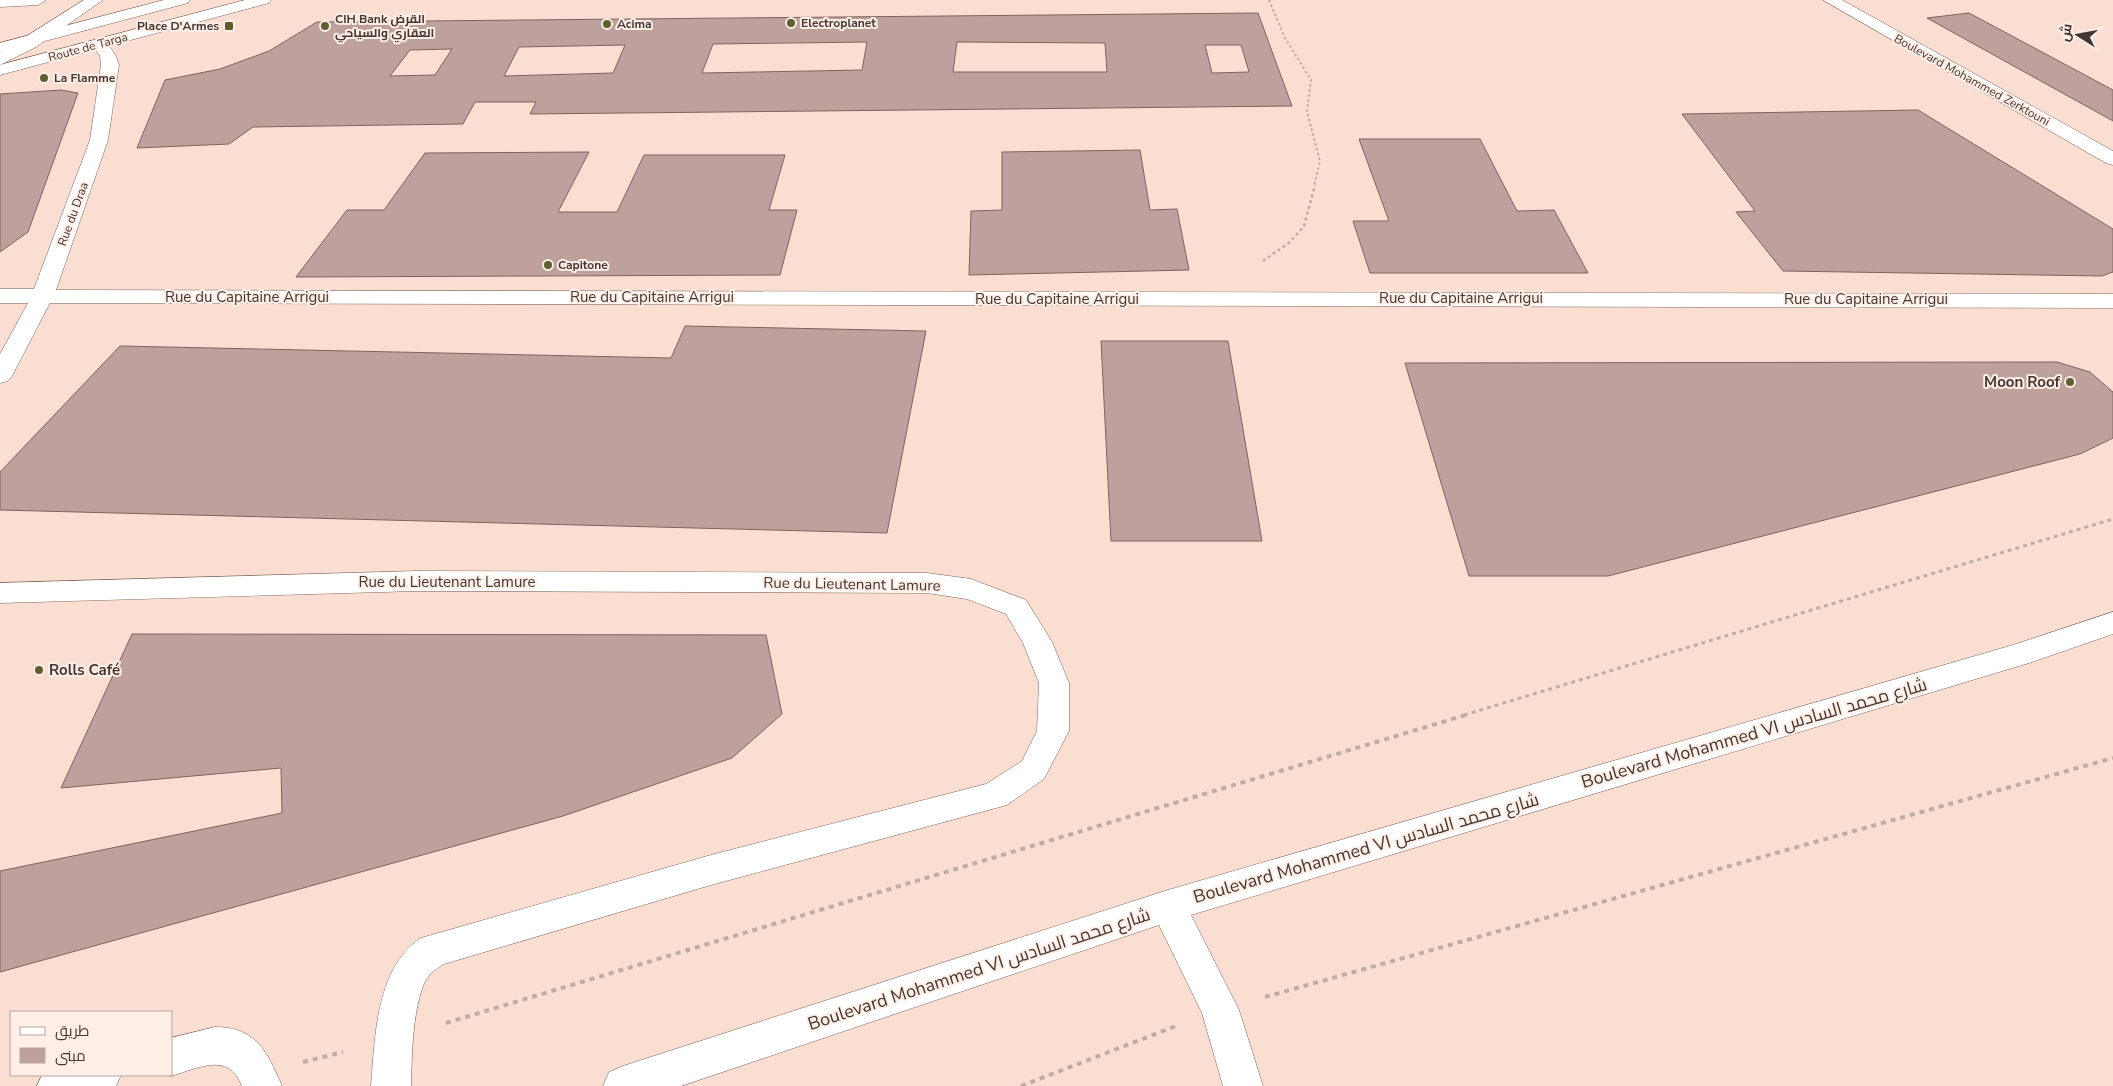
<svg xmlns="http://www.w3.org/2000/svg" width="2113" height="1086" viewBox="0 0 2113 1086" font-family="'Nunito Sans',Cairo,sans-serif">
  <style>
    .building { fill: #bea19d; stroke: #7d635f; fill-rule: evenodd }
    .lines { fill: none; stroke-linecap: round; stroke-linejoin: round }
    .minor-casing { stroke: #7b6358; stroke-width: 1 }
    .major-casing { stroke: #7b6358; stroke-width: 1 }
    .path-far3 { stroke: #c2aca1; stroke-width: 2; stroke-dasharray: 2.5 2.5; stroke-linecap: butt }
    .path-far2 { stroke: #c2aca1; stroke-width: 2.5; stroke-dasharray: 3 3; stroke-linecap: butt }
    .path-far1 { stroke: #c2aca1; stroke-width: 3; stroke-dasharray: 4 4; stroke-linecap: butt }
    .path { stroke: #c2aca1; stroke-width: 4; stroke-dasharray: 5 5; stroke-linecap: butt }
    .minor { fill: #fff; fill-rule: evenodd }
    .major { fill: #fff; fill-rule: evenodd }
    .poi-dot { fill: #5e5f2c; stroke: #ffeee6; stroke-width: 2 }
    .labels { text-anchor: middle; dominant-baseline: central; stroke-width: 4; stroke-linejoin: round; paint-order: stroke }
    .far-poi-label { font-size: 12px; font-weight: bold; fill: #423732; stroke: #ffeee6; text-anchor: start }
    .far-street-label { font-size: 12px; fill: #423732; stroke: #ffeee6 }
    .street-label { font-size: 15px; fill: #423732; stroke: #ffeee6 }
    .poi-label { font-size: 15px; font-weight: bold; fill: #423732; stroke: #ffeee6; text-anchor: end }
    .near-street-label { font-size: 18px; fill: #423732; stroke: #ffeee6 }
  </style>
  <rect width="100%" height="100%" fill="#faded1"/>
  <path class="building" d="M1258 13 1292 106 530 114 536 102H475L463 124 253 127 229 144 137 148 165 80 220 69 269 51 317 22ZM867 42 862 70 702 73 713 44ZM957 42 1105 43 1107 72H953ZM625 45 613 73 504 76 519 47ZM1205 45H1241L1249 72 1212 73ZM452 49 435 75 390 76 410 50Z
    M1969 13 2113 90V121L1927 18Z
    M61 90 78 93 28 232 0 252V94Z
    M1918 110 2113 229V272L2102 276 1783 271 1736 212 1755 211 1682 114Z
    M1359 139H1480L1517 211 1554 210 1588 273H1370L1353 221H1389Z
    M1140 150 1150 210 1177 209 1189 270 969 275 971 211 1002 210V152Z
    M589 152 558 212H617L644 155H785L769 210H797L780 275 296 277 347 210H384L425 153Z
    M685 326 926 331 887 533 0 510V472L120 346 671 358Z
    M1101 341H1228L1262 541H1111Z
    M2057 362 2090 372 2113 392V438L2080 454 1608 576H1469L1405 363Z
    M132 634 766 635 782 714 732 758 563 816 0 972V871L282 813 281 768 61 788Z"/>
  <g class="lines">
    <g class="minor-casing">
      <path id="minor" d="M84 0H103L36 47 0 65V53Z
        M100 40 106 41 116 56 119 65 108 140 56 290 2113 294V308L50 303 12 376 8 381 0 383V354L28 303H0V289H34L90 140 101 65 100 56 92 45 94 41Z
        M417 571 927 573 971 579 1026 600 1052 642 1069 683V731L1044 779 1007 805 711 885 444 964C435 969 427 976 423 986 412 1017 412 1053 411 1086H371C375 1037 376 967 421 938L711 855 986 784 1022 761 1037 731 1039 683 1023 643 1006 614 967 599 927 593 417 591 0 603V583Z
        M2113 612V634L2029 663 1191 915 1239 1010 1263 1086H1223L1202 1013 1159 925 681 1086H603L609 1072 623 1066 1168 890 2013 645Z
        M215 1027C257 1027 267 1052 282 1086H242C228 1051 199 1068 171 1076L168 1075H171V1038Z
        M42 1075H121L116 1086H37Z"/>
    </g>
    <g class="major-casing">
      <path id="major" d="M0 0H46L38 5 0 7Z
        M164 0H190L188 3 0 53V43Z
        M245 0H271L269 3 0 75V65Z
        M1823 0H1842L2113 151V165L2106 163Z"/>
    </g>
    <path class="path-far3" d="M1269 0 1285 38 1311 80 1307 112 1320 161 1314 186"/>
    <path class="path-far2" d="M1263 261 1290 242 1304 226 1315 185"/>
    <path class="path-far1" d="M1464 715 2113 519"/>
    <path class="path" d="M1265 997 2113 758
      M446 1023 1469 714
      M303 1062 343 1052
      M1021 1086 1176 1026"/>
    <use href="#minor" class="minor"/>
    <use href="#major" class="major"/>
  </g>
  <g class="poi-dot">
    <circle cx="791" cy="23" r="5"/>
    <circle cx="607" cy="24" r="5"/>
    <rect x="224" y="21" width="10" height="10" rx="2.5"/>
    <circle cx="325" cy="26" r="5"/>
    <circle cx="44" cy="78" r="5"/>
    <circle cx="548" cy="265" r="5"/>
    <circle cx="2070" cy="382" r="5"/>
    <circle cx="39" cy="670" r="5"/>
  </g>
  <g class="labels">
    <g class="far-poi-label">
      <text x="335" y="19">CIH Bank القرض<tspan x="335" dy="14">العقاري والسياحي</tspan></text>
      <text x="801" y="23">Electroplanet</text>
      <text x="617" y="24">Acima</text>
      <text x="219" y="26" text-anchor="end">Place D'Armes</text>
      <text x="54" y="78">La Flamme</text>
      <text x="558" y="265">Capitone</text>
    </g>
    <g class="far-street-label">
      <text transform="translate(88 47) rotate(-15)">Route de Targa</text>
      <text transform="translate(1972 80) rotate(29)">Boulevard Mohammed Zerktouni</text>
      <text transform="translate(73 214) rotate(-70)">Rue du Draa</text>
    </g>
    <g class="street-label">
      <text x="247" y="297">Rue du Capitaine Arrigui</text>
      <text x="652" y="297">Rue du Capitaine Arrigui</text>
      <text x="1461" y="298">Rue du Capitaine Arrigui</text>
      <text x="1057" y="299">Rue du Capitaine Arrigui</text>
      <text x="1866" y="299">Rue du Capitaine Arrigui</text>
      <text x="447" y="582">Rue du Lieutenant Lamure</text>
      <text transform="translate(852 584) rotate(1)">Rue du Lieutenant Lamure</text>
    </g>
    <g class="poi-label">
      <text x="2060" y="382">Moon Roof</text>
      <text x="49" y="670" text-anchor="start">Rolls Café</text>
    </g>
    <g class="near-street-label">
      <text transform="translate(1754 733) rotate(-16)">Boulevard Mohammed VI شارع محمد السادس</text>
      <text transform="translate(1366 848) rotate(-16)">Boulevard Mohammed VI شارع محمد السادس</text>
      <text transform="translate(979 969) rotate(-18)">Boulevard Mohammed VI شارع محمد السادس</text>
    </g>
  </g>
  <rect x="10" y="1011" width="162" height="65" fill="#ffeee6" stroke="#b3a59e"/>
  <rect x="20" y="1027" width="25" height="8" fill="#ffffff" stroke="#b3a59e"/>
  <text x="55" y="1036" font-size="15" fill="#423732">طريق</text>
  <rect x="20" y="1048" width="25" height="15" fill="#bea19d" stroke="#b3a59e"/>
  <text x="55" y="1061" font-size="15" fill="#423732">مبنى</text>
  <g transform="translate(2078 35) rotate(281)" stroke="#ffeee6" stroke-width="4" paint-order="stroke">
  <path d="M0-4L9 19L0 12L-9 19Z" fill="#423732"/>
  <text y="-8" font-size="14" font-weight="bold" text-anchor="middle" fill="#423732">ش</text>
  </g>
</svg>
